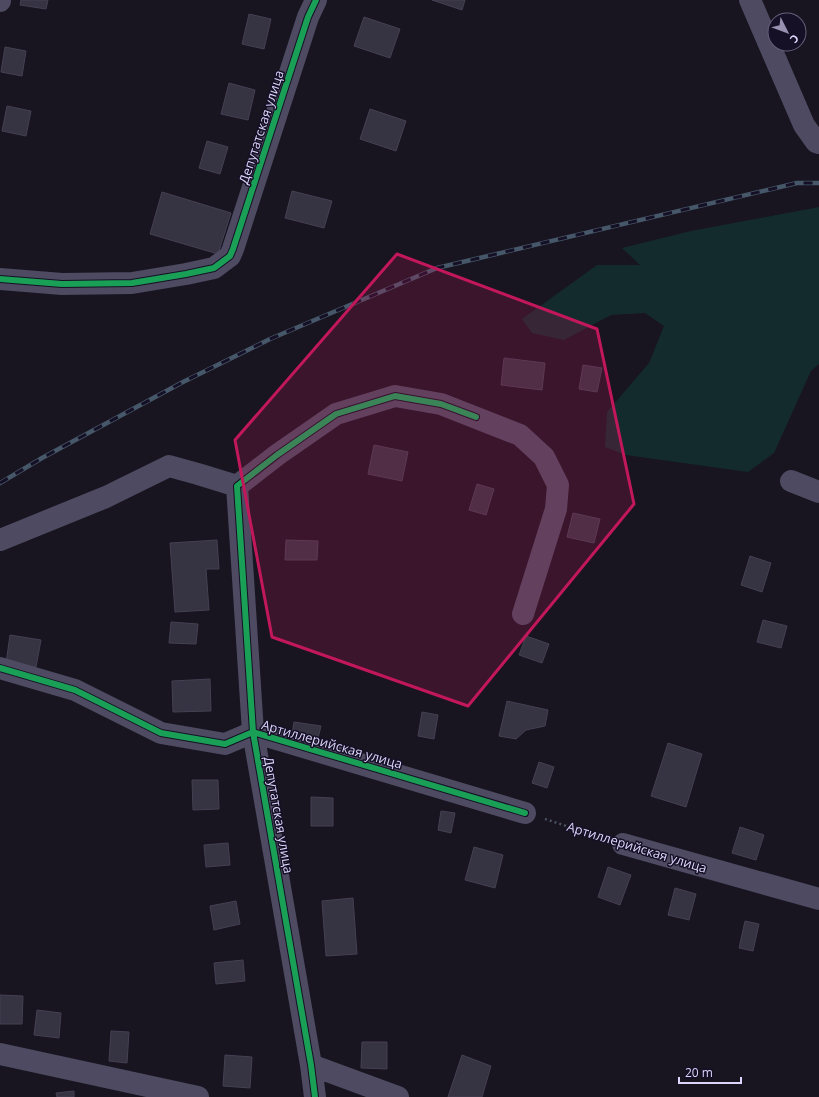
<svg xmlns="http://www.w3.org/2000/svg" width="819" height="1097" viewBox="0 0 819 1097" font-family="'Open Sans',sans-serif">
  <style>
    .green { fill: #142b2d }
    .building { fill: #363342; stroke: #454053 }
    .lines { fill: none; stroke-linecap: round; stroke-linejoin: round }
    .path { stroke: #485261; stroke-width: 2.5; stroke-dasharray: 2 3; stroke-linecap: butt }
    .minor { stroke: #4d4a61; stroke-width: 22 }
    .rail-casing { stroke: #465769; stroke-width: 4.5 }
    .rail { stroke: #151025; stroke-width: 3; stroke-dasharray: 9; stroke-linecap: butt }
    .cycleway-casing { stroke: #151025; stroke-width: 8 }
    .cycleway { stroke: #1a9f57; stroke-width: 6 }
    .marked { fill: #c2185b; fill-opacity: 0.2; stroke: #c2185b; stroke-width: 3; stroke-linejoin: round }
    .labels { text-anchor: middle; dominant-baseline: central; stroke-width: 3; stroke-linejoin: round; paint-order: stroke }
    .street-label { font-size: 13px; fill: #ddd6fd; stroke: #151025 }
  </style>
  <rect width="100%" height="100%" fill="#181520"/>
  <path class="green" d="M819 207V364L811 371 774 453 748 472 626 455 605 447 607 412 649 363 664 326 645 313 611 315 564 340 532 333 522 319 597 265H640L622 248 691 231Z"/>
  <path class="building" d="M21 0H48L46 9 20 5Z
    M432 0H465L462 10Z
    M249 14 271 19 264 49 242 44Z
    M364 17 400 29 390 58 354 46Z
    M5 47 26 51 22 76 1 72Z
    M229 83 255 90 248 120 221 114Z
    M7 106 31 111 26 136 2 131Z
    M370 109 406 121 396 151 360 139Z
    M207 141 228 147 220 174 199 168Z
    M292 191 332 201 324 228 285 218Z
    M162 192 231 213 218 254 150 234Z
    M504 358 545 363 542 390 501 385Z
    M583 365 602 368 597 392 579 389Z
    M374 445 408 452 402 481 368 474Z
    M477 484 494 489 486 515 469 510Z
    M573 513 600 519 594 543 567 537Z
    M217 540 219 569H206L209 610 175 612 170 543Z
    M286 540 318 541 317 560H285Z
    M750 556 771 563 762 592 741 585Z
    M763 620 787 626 781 648 757 642Z
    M171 622 198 624 196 644 169 643Z
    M10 635 41 640 36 667 6 663Z
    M526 636 549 644 542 663 519 655Z
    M210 679 211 711 173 712 172 681Z
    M507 701 548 710 545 726 526 730 516 739 499 736Z
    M422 712 438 715 434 739 418 736Z
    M294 722 321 726 318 738 292 734Z
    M668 743 702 754 686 807 651 796Z
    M539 762 554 767 547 788 532 783Z
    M192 780H218L219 809 193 810Z
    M311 797 333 798V826H311Z
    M441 811 455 813 451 833 438 830Z
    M740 827 764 835 756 860 732 853Z
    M228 843 230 865 206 867 204 845Z
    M474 847 503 855 495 888 465 880Z
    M608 867 631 875 620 905 598 897Z
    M675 888 696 894 689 920 668 915Z
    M353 898 357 954 326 956 322 901Z
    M236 901 240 924 214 930 210 906Z
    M745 921 759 924 753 951 739 948Z
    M243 960 245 981 216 984 214 963Z
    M0 995 23 996 22 1024H0Z
    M37 1010 61 1013 59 1038 34 1035Z
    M111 1031 129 1032 127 1063 109 1061Z
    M362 1042H387V1069L361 1068Z
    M225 1055 252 1057 250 1088 223 1086Z
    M462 1055 491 1066 482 1097H448Z
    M74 1091V1097H57L56 1093Z"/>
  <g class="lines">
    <path class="path" d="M545 819 603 838"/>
    <path class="minor" d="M750 0 804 125 816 142 819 143
      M0 1V0
      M0 279 62 284 132 283 186 274 214 268 230 256 233 249 308 17 316 0
      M791 481 819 492
      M237 486 253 732 311 1065 315 1097
      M237 486 277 455 336 414 395 396 441 404 520 435 544 457 558 485 556 509 523 614
      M0 540 106 497 169 466 198 474 237 486
      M0 668 75 690 161 733 225 744 253 732 525 813
      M623 844 819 899
      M0 1054 198 1097
      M311 1065 398 1097"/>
    <g class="rail-casing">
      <path id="rail" d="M0 483 42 458 183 382 270 339 437 268 797 183H819"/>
    </g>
    <use href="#rail" class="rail"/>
    <g class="cycleway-casing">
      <path id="cycleway" d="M0 279 62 284 132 283 186 274 214 268 230 256 233 249 308 17 316 0
        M0 668 75 690 161 733 225 744 253 732 525 813
        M315 1097 311 1065 253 732 237 486 277 455 336 414 395 396 441 404 476 417"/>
    </g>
    <use href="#cycleway" class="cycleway"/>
  </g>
  <path class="marked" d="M397 254 597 329 634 504 468 706 272 637 235 440Z"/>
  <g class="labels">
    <g class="street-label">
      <text transform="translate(261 127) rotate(-72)">Депутатская улица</text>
      <text transform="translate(332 744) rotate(16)">Артиллерийская улица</text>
      <text transform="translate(279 815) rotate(80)">Депутатская улица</text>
      <text transform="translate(637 847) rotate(17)">Артиллерийская улица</text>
    </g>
  </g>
  <g transform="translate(787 32) rotate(132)"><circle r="19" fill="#151025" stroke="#655f7b"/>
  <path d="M0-3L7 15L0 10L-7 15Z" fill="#9892b0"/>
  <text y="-6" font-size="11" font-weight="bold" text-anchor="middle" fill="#ddd6fd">С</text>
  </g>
  <path d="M679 1077v6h62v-6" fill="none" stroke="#ddd6fd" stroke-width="2"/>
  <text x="685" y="1077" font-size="12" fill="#ddd6fd" stroke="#151025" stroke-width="3" paint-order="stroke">20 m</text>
</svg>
